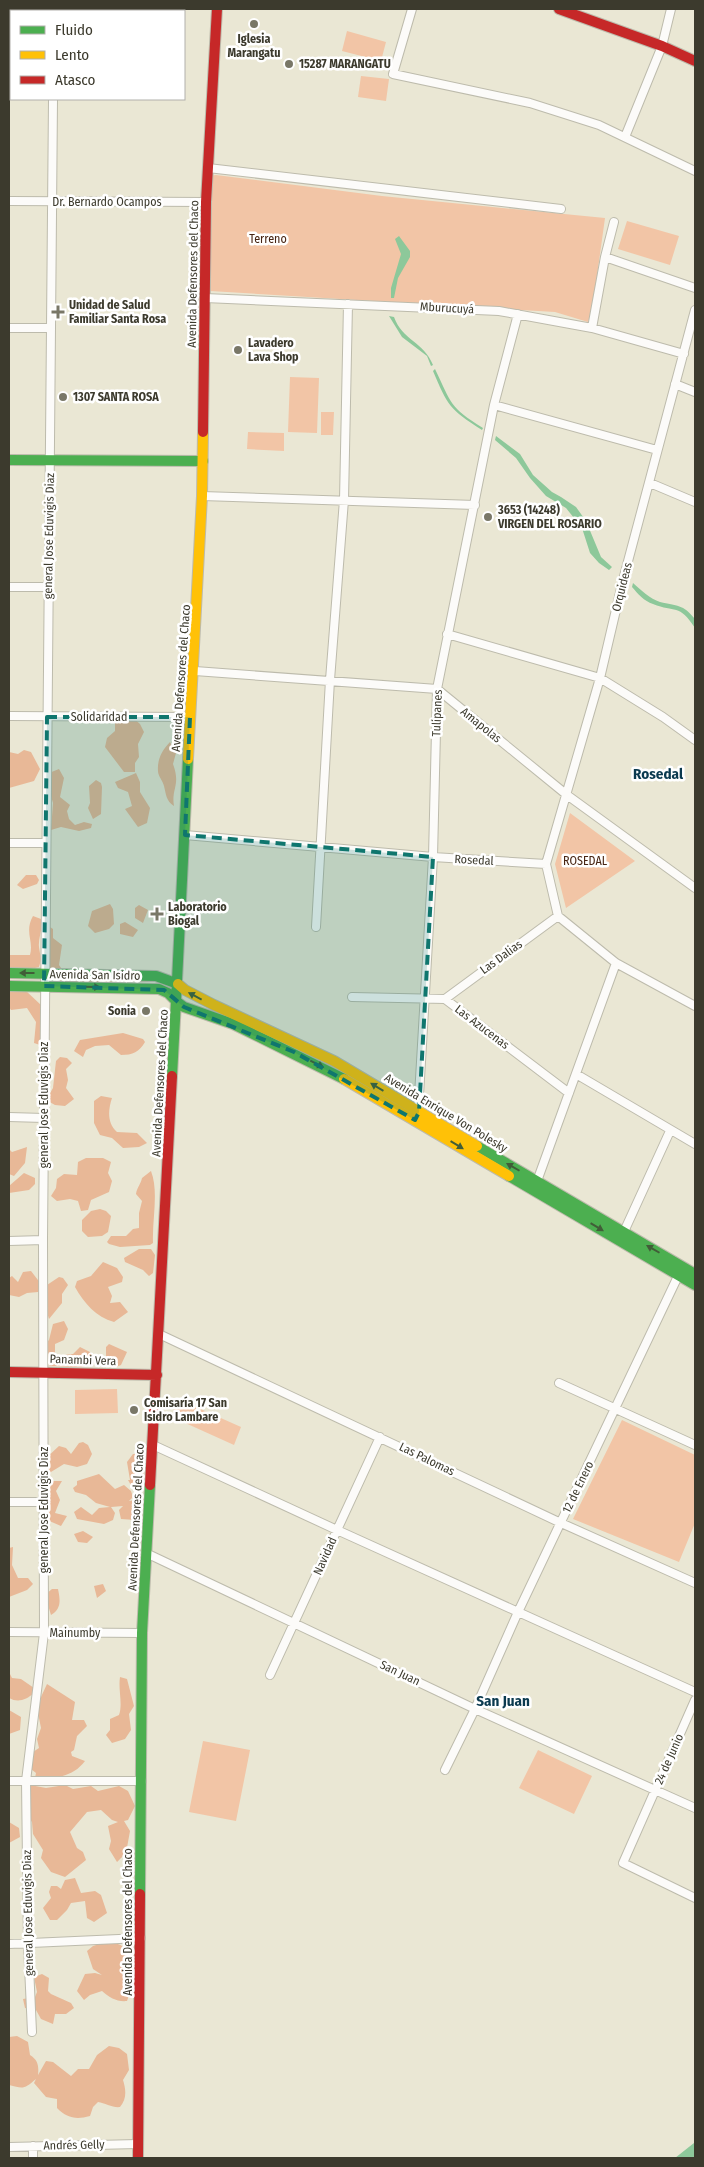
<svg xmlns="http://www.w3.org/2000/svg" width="704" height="2167" viewBox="0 0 704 2167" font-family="'Fira Sans Condensed',sans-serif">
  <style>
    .green { fill: #f2c5a6 }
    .forest { fill: #e8b897 }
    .water { fill: #8dc89a }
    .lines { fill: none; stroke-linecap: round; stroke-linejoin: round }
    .street-casing { stroke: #bdbbac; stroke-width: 10 }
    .fast-casing { stroke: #bdbbac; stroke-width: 12 }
    .slow-casing { stroke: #bdbbac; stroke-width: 12 }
    .jam-casing { stroke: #bdbbac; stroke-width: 12 }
    .street { stroke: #fcfbf9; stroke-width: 8 }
    .fast { stroke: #4caf50; stroke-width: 10 }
    .slow { stroke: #ffc107; stroke-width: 10 }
    .jam { stroke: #c62828; stroke-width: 10 }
    .oneway { fill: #415d38 }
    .marked { fill: #0f766e; fill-opacity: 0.2; stroke: #0f766e; stroke-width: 4; stroke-dasharray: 10 6; stroke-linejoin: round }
    .poi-dot { fill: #797767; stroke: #fff; stroke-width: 2 }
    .labels { text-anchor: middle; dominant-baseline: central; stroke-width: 5; stroke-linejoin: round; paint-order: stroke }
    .poi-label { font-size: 12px; font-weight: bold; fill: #3c3a2d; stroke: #fff; text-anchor: start }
    .street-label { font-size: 12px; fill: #3c3a2d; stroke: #fff }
    .park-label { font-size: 12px; fill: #472513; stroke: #fff }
    .quarter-label { font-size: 15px; font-weight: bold; fill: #0b3a4f; stroke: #fff }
  </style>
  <rect width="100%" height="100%" fill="#eae7d4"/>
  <path class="green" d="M347 31 386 42 381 61 342 51Z
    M361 76 389 79 386 101 358 97Z
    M216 175 382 196 605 218 591 319H589L588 322 555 312 210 291 207 176Z
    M627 221 679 236 670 265 618 249Z
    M290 377 319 378 317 433 288 432Z
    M321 412H334L333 435H321Z
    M248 432 284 433V451L247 449Z
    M570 813 635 861 566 908 555 864Z
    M58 979 129 981 133 979 148 981V982H59Z
    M117 1389 118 1413 75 1414V1390Z
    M178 1399 241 1427 234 1445 172 1417Z
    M622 1420 695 1455V1523L679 1562 573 1519Z
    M203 1741 250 1750 236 1821 189 1812Z
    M538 1750 592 1776 574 1814 519 1788Z"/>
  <path class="forest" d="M131 716 140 724 144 732 138 744 139 757 135 763V772H124L105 747 107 738 115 731V718Z
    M170 742 176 753 173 764C181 785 171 789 174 806 166 801 166 794 164 786 163 781 158 776 158 771 157 760 162 750 170 742Z
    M24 750 31 752 40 769 34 781 9 788V752L18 754Z
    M59 769 64 778 60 797 70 805 67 811 69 819 75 825 84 822 92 824 91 828 79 831 61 827 51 830 53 803 49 789V773Z
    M136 773 140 782V792L150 808 147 823 138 827 125 809 132 806 128 792 118 788 115 782Z
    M96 780 101 783 102 787 101 814 93 819 88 808 90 803 89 786Z
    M26 875H36L39 880 37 884 23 889 17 885Z
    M110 904 113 909 114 924 109 929 95 933 88 926 92 911Z
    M139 905 148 910 143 923 135 918V908Z
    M33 916 41 919C43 930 38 938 39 947 40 955 42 958 39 967L19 972 9 969V955H30C34 940 24 932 33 916Z
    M125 922 138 930 133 937 120 934V924Z
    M50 927 53 929V938L62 945 59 965 64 972 48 970Z
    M25 990 42 1006 44 1041 40 1045 34 1043 36 1022 27 1008 11 1010 9 1007V991Z
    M123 1033 143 1039 145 1042C139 1052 133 1055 121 1055L109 1045 95 1046 86 1050 83 1057 74 1051 80 1040Z
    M60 1057 67 1058 72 1063 66 1069 68 1080 66 1088 74 1099 65 1106 55 1105 46 1100 53 1088 56 1061Z
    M101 1096 112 1098C108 1110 107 1123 117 1132L137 1133 147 1143 139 1147 123 1148 112 1138 100 1135 94 1123V1101Z
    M27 1147 25 1163 14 1176 9 1174V1149L12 1152Z
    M86 1158H103L111 1162 108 1173 112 1181 109 1192 91 1200 88 1210 81 1211 78 1201 70 1199 57 1201 51 1196 56 1188 57 1179 64 1174 77 1175 78 1162Z
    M151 1171C159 1192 152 1219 153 1243L150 1245 120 1247 109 1244 107 1242 111 1236H126L133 1229 139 1228V1213L142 1201 136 1194C137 1187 141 1184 142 1178Z
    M24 1173 35 1178V1184L29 1190 9 1193V1186Z
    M100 1209 106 1211 111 1216 108 1232 102 1236 88 1237 82 1231V1220L91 1211Z
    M139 1249H151L155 1255 153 1273 149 1276 143 1270 125 1262 124 1258Z
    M103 1262 117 1268 123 1277 122 1282 108 1287 112 1296 110 1303 120 1302 128 1312 114 1322C96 1317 84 1303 75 1287L77 1281 91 1276Z
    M31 1271 41 1284 38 1292 27 1293 19 1297 9 1295V1278L12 1276 18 1282 23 1272Z
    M59 1277 63 1278 68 1285 62 1294V1303L49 1319 44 1302 47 1285Z
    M64 1321 68 1329 64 1340 55 1344V1356L73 1354 80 1347 90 1352 93 1360 82 1367 50 1366 46 1363 44 1345 49 1340 53 1324Z
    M109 1344 127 1352 121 1365 116 1367 106 1361V1347Z
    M83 1442 88 1445 92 1454 87 1464 77 1467 64 1464 46 1475 44 1460 59 1446 66 1448 71 1454 79 1443Z
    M133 1454H140C146 1465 144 1477 139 1487H132L128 1480H130L127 1462Z
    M99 1474 115 1489 124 1485 131 1491 133 1497 129 1501 136 1500 140 1503 139 1517 135 1520 121 1519 119 1510 123 1506 111 1507 115 1513 113 1520 104 1524 77 1519 74 1512 81 1507 92 1515 99 1508 110 1507 96 1503 86 1495 75 1492 73 1488 77 1485V1481Z
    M50 1481H62L56 1491 60 1500 55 1513 67 1516 61 1526 47 1520 46 1484Z
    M83 1531 93 1537 87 1543 78 1542 74 1534Z
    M13 1547 12 1565 18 1578H28L33 1584 27 1590 9 1597V1548Z
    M103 1584 106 1591 97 1598 94 1586Z
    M52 1589H58C60 1599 62 1609 51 1615L45 1595Z
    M9 1672 12 1678 21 1679 34 1688V1693C26 1700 18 1703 9 1698Z
    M120 1677 127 1679 134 1706 129 1714 131 1730 125 1739 112 1743 106 1735 110 1730V1719L119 1715C123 1704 118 1690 120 1677Z
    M47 1684 75 1702 72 1720H84L87 1726 77 1736 74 1750 71 1752 72 1756 85 1761C72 1778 55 1778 35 1778L36 1773 31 1769 33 1752 39 1748 37 1739 41 1728 38 1713 41 1697Z
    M9 1710 21 1717 20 1730 9 1734Z
    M30 1785 46 1788 65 1785 73 1789 91 1786 98 1791 119 1786 128 1791 135 1806 128 1820 124 1821 130 1831 126 1853 117 1862 109 1849 111 1841 108 1826 118 1822 112 1820 101 1810 87 1812 70 1832 77 1848 83 1852 86 1860 65 1877 51 1872 41 1858 43 1850 33 1834 32 1822 25 1813Z
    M9 1822 19 1828 20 1837 9 1843Z
    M75 1878 81 1893 95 1891 101 1895 107 1913 94 1922 87 1918 85 1901 71 1903 67 1910 57 1920H50L43 1908 51 1898 49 1892 51 1886H57L61 1889 65 1880Z
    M106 1942C133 1943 128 1958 128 1978 128 1987 131 1991 127 2001 117 2002 110 1998 102 1991L90 1995 84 2000 77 1991 85 1974 95 1973 102 1975 93 1969 87 1951 93 1946Z
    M42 1974 49 1978 48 1991 51 1994 71 2003 74 2008 66 2014H55L53 2024 41 2019 36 2010 25 2008 23 1999 35 1997 37 1992 34 1977Z
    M17 2036 28 2042 30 2055C38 2060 39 2066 38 2075L46 2061 53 2062 71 2076 78 2069H89L97 2055 109 2046 119 2048 127 2054 129 2070 123 2080C126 2090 127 2099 120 2107 113 2108 105 2103 98 2102L93 2107 90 2116C76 2120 67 2118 57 2108V2099L46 2097 34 2083 36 2079C24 2089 24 2089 9 2085V2037Z"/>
  <path class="water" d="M399 236 410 251V257L398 278 394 298H391V288L401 254 395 239Z
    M389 316 394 317C402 340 424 342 433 365L431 366 427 356 402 337Z
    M435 369C452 404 449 407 483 428L482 430C449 409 448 406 433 371Z
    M496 436 520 454 533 475 552 492 561 497 576 507 586 521 601 557 612 567 609 570 599 563 590 553 582 528 566 508 546 496 530 478 516 458 495 440Z
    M633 583C641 590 650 599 660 602 677 606 683 604 695 619V628C679 603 675 613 653 604 644 601 638 594 632 587Z
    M694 2143 695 2156 693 2158H675Z"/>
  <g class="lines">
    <g class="street-casing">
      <path id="street" d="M412 9 393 74 530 103 599 125 695 171
        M53 11V9
        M9 72H11
        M625 137 662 46 671 9
        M208 168 561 209
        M9 201 206 202
        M605 257 695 288
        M205 298 499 311 592 328 684 354
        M9 328H50
        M592 328 605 257 614 222
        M675 384 695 392
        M494 405 657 450
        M650 483 695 502
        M202 496 475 505
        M9 587H48
        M447 634 600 678 663 717 695 740
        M195 671 437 689 567 795 695 888
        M9 716 190 717
        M185 835 433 857 546 864
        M9 843H46
        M546 864 600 678 623 580 695 310
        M546 864 558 916 616 963 695 1006
        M316 927 330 680 344 500 348 304
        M352 997 445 999 569 1093
        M445 999 558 916
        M576 1074 695 1144
        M418 1113 433 857 437 689 494 405 518 314
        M9 1117 44 1118
        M536 1184 616 963
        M622 1236 670 1131
        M9 1241 43 1240
        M159 1334 561 1523 695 1583
        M559 1383 695 1445
        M153 1445 337 1530 695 1692
        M9 1502H45
        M146 1553 475 1709 695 1808
        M9 1632 142 1633
        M270 1675 380 1437
        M695 1700 623 1863 695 1898
        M445 1770 475 1709 518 1612 680 1272
        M9 1781H142
        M9 1944 141 1938
        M32 2032 28 1944 26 1781 44 1633 43 1240 53 99
        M9 2147 138 2144
        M33 2158V2146"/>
    </g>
    <g class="fast-casing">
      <path id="fast" d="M9 460 203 461
        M188 759 176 1001 184 1007 233 1024 344 1079
        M9 973 156 976 178 984
        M9 986 159 989 168 993 176 1001 172 1076
        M477 1146 695 1274
        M509 1176 695 1285
        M140 1894 142 1633 150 1485"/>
    </g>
    <g class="slow-casing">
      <path id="slow" d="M188 759 202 496 203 432
        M178 984 185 990 214 1005 334 1061 477 1146
        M344 1079 509 1176"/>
    </g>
    <g class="jam-casing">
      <path id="jam" d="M559 9 662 46 695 61
        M203 432 206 202 217 9
        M9 1372 157 1375
        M150 1485 172 1076
        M138 2158 140 1894"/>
    </g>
    <use href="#street" class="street"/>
    <use href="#fast" class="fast"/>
    <use href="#slow" class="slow"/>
    <use href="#jam" class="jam"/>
  </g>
  <defs><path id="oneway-solid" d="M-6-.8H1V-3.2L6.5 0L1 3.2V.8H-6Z" transform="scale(1.25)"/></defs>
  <g class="oneway">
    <use href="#oneway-solid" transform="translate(27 973) rotate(-180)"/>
    <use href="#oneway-solid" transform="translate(93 987) rotate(1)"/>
    <use href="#oneway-solid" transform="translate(195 996) rotate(-152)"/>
    <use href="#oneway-solid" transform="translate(317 1064) rotate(27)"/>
    <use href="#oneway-solid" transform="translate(377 1087) rotate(-149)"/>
    <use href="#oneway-solid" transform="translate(457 1145) rotate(31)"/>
    <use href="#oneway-solid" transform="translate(513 1167) rotate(-150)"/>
    <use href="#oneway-solid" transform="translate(597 1227) rotate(31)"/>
    <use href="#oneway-solid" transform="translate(653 1249) rotate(-150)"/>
  </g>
  <path class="marked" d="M47 717H190L185 835 433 857 419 1112 415 1120 294 1052 184 1007 164 990 44 986Z"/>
  <g class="poi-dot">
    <circle cx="254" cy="24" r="5"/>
    <circle cx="289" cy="64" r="5"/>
    <path d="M55.5 304.5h5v5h5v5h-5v5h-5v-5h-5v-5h5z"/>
    <circle cx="238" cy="350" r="5"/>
    <circle cx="63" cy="397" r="5"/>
    <circle cx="488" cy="517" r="5"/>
    <path d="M154.5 906.5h5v5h5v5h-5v5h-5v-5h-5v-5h5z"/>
    <circle cx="146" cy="1011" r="5"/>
    <circle cx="134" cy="1410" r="5"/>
  </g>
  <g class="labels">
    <g class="poi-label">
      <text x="254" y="39" text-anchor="middle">Iglesia<tspan x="254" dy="14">Marangatu</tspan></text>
      <text x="299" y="64">15287 MARANGATU</text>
      <text x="69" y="305">Unidad de Salud<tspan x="69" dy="14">Familiar Santa Rosa</tspan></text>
      <text x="248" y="343">Lavadero<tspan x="248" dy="14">Lava Shop</tspan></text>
      <text x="73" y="397">1307 SANTA ROSA</text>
      <text x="498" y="510">3653 (14248)<tspan x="498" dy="14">VIRGEN DEL ROSARIO</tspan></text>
      <text x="168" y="907">Laboratorio<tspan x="168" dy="14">Biogal</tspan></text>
      <text x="136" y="1011" text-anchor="end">Sonia</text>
      <text x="144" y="1403">Comisaría 17 San<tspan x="144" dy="14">Isidro Lambare</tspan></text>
    </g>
    <g class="street-label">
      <text x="107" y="202">Dr. Bernardo Ocampos</text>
      <text transform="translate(193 274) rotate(-89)">Avenida Defensores del Chaco</text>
      <text transform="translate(447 308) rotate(3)">Mburucuyá</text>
      <text transform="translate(49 536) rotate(-89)">general Jose Eduvigis Diaz</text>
      <text transform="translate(622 587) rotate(-76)">Orquideas</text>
      <text transform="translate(181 678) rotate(-86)">Avenida Defensores del Chaco</text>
      <text transform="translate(437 713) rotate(-88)">Tulipanes</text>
      <text x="99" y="717">Solidaridad</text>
      <text transform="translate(481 725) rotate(39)">Amapolas</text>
      <text transform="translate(474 860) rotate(3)">Rosedal</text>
      <text transform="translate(501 957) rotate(-36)">Las Dalias</text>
      <text transform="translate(95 975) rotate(1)">Avenida San Isidro</text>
      <text transform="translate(482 1027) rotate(37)">Las Azucenas</text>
      <text transform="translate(160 1083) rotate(-87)">Avenida Defensores del Chaco</text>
      <text transform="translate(44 1105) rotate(-90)">general Jose Eduvigis Diaz</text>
      <text transform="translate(446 1113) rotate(31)">Avenida Enrique Von Polesky</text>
      <text transform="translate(83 1360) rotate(2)">Panambi Vera</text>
      <text transform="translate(427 1459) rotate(26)">Las Palomas</text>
      <text transform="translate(578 1487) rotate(-64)">12 de Enero</text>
      <text transform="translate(44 1510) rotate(-90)">general Jose Eduvigis Diaz</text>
      <text transform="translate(136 1517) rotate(-87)">Avenida Defensores del Chaco</text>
      <text transform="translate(325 1556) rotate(-66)">Navidad</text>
      <text x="75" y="1633">Mainumby</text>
      <text transform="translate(400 1673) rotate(25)">San Juan</text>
      <text transform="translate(669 1759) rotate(-66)">24 de Junio</text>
      <text transform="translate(28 1913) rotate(-91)">general Jose Eduvigis Diaz</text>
      <text transform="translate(128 1922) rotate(-90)">Avenida Defensores del Chaco</text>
      <text transform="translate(74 2145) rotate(-1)">Andrés Gelly</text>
    </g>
    <g class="park-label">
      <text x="268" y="239">Terreno</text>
      <text x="585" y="861">ROSEDAL</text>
    </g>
    <g class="quarter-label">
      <text x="658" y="774">Rosedal</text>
      <text x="503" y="1701">San Juan</text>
    </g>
  </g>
  <rect width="704" height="2167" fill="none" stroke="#3c3a2d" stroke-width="20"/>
  <rect x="10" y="10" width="175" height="90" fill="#ffffff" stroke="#b1b0ab"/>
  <rect x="20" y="26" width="25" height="8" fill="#4caf50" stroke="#b1b0ab"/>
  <text x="55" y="35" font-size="15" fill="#3c3a2d">Fluido</text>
  <rect x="20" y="51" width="25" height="8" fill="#ffc107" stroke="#b1b0ab"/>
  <text x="55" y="60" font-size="15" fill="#3c3a2d">Lento</text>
  <rect x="20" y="76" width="25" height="8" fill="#c62828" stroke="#b1b0ab"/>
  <text x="55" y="85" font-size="15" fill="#3c3a2d">Atasco</text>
</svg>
